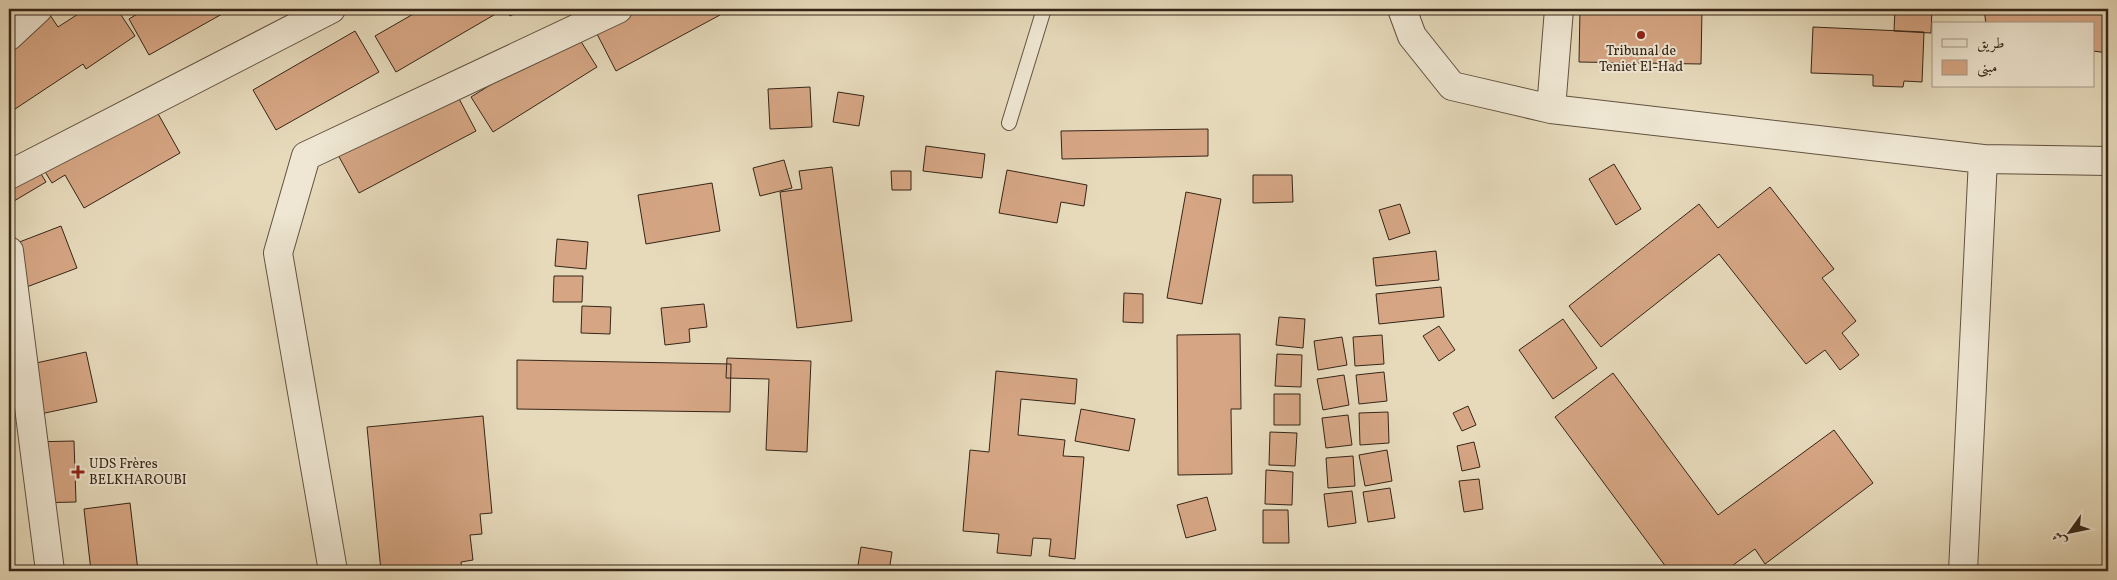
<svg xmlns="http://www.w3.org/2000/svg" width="2117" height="580" viewBox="0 0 2117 580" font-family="Vollkorn,Amiri,serif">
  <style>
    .building { fill: #d6a684; stroke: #362517 }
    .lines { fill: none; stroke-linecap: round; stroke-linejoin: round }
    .service-casing { stroke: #625240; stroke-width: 16 }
    .minor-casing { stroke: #625240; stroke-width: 30 }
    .service { stroke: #efe7d3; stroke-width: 14 }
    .minor { stroke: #efe7d3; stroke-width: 28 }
    .poi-dot { fill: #8f2418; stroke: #efe7d3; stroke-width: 2 }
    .labels { text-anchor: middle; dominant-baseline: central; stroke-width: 4; stroke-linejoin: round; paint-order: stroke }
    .poi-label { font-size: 14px; fill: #362517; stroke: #efe7d3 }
  </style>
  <rect width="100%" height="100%" fill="#e6dabb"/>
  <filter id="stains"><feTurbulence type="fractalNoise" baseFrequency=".004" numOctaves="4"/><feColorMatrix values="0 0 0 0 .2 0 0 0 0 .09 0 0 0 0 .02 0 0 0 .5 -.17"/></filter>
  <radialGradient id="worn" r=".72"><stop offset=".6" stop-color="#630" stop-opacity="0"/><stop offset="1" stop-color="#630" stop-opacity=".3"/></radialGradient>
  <path class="building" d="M46 9 58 27 86 9H117L135 36 86 69 83 64 9 113V22Z
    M141 9H231L149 55 129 19 142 11Z
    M422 9H497L499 12 396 72 375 36Z
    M506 9H524L510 16Z
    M640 9H717L720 15 616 71 596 32Z
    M1580 9H1702L1701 64 1579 62Z
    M1895 9H1932L1931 33 1894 31Z
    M1984 9H2108V53L2093 51V24H1986Z
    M1813 27 1924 32 1922 82 1904 81 1903 87 1873 86V75L1811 73Z
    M355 31 379 72 276 130 253 90Z
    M575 32 597 67 493 132 471 97Z
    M810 87 812 127 770 129 768 89Z
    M838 92 864 96 859 126 833 122Z
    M456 93 476 131 359 193 338 155Z
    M147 94 180 153 84 208 65 175 52 183 36 157Z
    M1208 129V156L1062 159 1061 131Z
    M926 146 985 154 982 178 923 171Z
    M30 156 46 182 9 204V169Z
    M784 160 792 188 760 196 753 168Z
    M1614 164 1641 209 1616 225 1589 179Z
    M832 167 852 321 797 328 780 192 802 189 799 171Z
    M1007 170 1087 185 1084 206 1061 202 1057 223 999 213Z
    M891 171H911V190H892Z
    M1253 175H1292L1293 202 1253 203Z
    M712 183 720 231 646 244 638 195Z
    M1770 187 1834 269 1822 278 1856 321 1842 333 1859 355 1840 370 1825 350 1806 364 1719 254 1601 347 1569 306 1699 204 1718 228Z
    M1186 192 1221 199 1202 304 1167 298Z
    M1400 204 1410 233 1389 240 1379 210Z
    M61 226 77 268 16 291 9 246Z
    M557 239 588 242 586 269 555 266Z
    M1436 251 1439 280 1376 286 1373 258Z
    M554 276H583L582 302H553Z
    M1441 287 1444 317 1379 324 1376 294Z
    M1124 293 1143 294V323L1123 322Z
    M704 304 707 327 689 329 690 342 665 345 661 308Z
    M582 306 611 307 610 334 581 333Z
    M1279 317 1305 319 1303 348 1276 345Z
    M1563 319 1597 368 1553 399 1519 350Z
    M1439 326 1455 350 1439 361 1423 336Z
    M1240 334 1241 409H1231L1232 474 1178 475 1177 335Z
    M1382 335 1384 364 1355 366 1353 337Z
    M1342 337 1347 365 1318 370 1314 341Z
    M86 352 97 402 26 417 19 388 9 390V369Z
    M1277 354 1302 355 1301 387 1275 386Z
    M727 358 811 361 807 452 766 450 769 379 726 378Z
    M517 360 731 364 730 412 517 409Z
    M996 371 1077 379 1075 404 1021 399 1018 435 1065 440 1063 456 1084 457 1075 559 1049 556 1051 539 1033 538 1031 556 997 553 999 534 963 531 970 450 989 452Z
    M1384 372 1387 401 1359 404 1356 375Z
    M1613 373 1718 515 1834 430 1873 483 1765 564 1755 549 1725 571H1669L1555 417Z
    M1344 375 1349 405 1323 410 1317 379Z
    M1274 394H1300V425H1274Z
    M1468 406 1476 425 1462 431 1453 413Z
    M1081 409 1135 419 1129 451 1075 441Z
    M1388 412 1389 443 1360 445 1359 413Z
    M1348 415 1352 445 1326 448 1322 418Z
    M483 416 492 513 480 514 482 534 470 535 473 560 461 562 462 571H381L367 427Z
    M1270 432 1297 433 1295 466 1269 465Z
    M74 441 76 502 29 503 28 442Z
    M1474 442 1480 467 1462 471 1457 446Z
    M1387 450 1392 481 1365 486 1359 455Z
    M1353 456 1355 486 1328 488 1326 458Z
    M1266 470 1293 472 1292 505 1265 504Z
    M1479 479 1483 509 1464 512 1459 481Z
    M1390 488 1395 518 1368 522 1363 492Z
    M1352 491 1356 523 1328 527 1324 494Z
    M1207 497 1216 530 1186 538 1177 505Z
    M130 503 138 571H91L84 509Z
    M1263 510H1288L1289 543H1263Z
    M861 547 892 552 889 571H857Z"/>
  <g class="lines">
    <g class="service-casing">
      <path id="service" d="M1009 123 1044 9"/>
    </g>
    <g class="minor-casing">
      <path id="minor" d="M1402 9 1412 36 1452 86 1551 109 1983 159 1963 571
        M9 36 38 9
        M1551 109 1559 9
        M1983 159 2108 161
        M9 175 331 9
        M9 251 50 571
        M333 571 278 253 306 156 618 9"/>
    </g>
    <use href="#service" class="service"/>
    <use href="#minor" class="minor"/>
  </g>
  <g class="poi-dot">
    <circle cx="1641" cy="35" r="5"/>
    <path d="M75.5 464.5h5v5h5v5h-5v5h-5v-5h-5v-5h5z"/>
  </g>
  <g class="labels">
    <g class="poi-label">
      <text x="1641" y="51">Tribunal de<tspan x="1641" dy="16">Teniet El-Had</tspan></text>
      <text x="89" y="464" text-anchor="start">UDS Frères<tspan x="89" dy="16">BELKHAROUBI</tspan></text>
    </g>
  </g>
  <rect width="2117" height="580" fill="none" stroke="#e6dabb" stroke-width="30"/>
  <rect x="10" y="10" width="2097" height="560" fill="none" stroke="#362517" stroke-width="2.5"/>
  <rect x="15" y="15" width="2087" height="550" fill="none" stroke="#362517"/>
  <rect x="1932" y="22" width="162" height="65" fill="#efe7d3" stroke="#a59988"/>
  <rect x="1942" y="39" width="25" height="8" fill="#efe7d3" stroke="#a59988"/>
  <text x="1977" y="48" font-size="15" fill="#362517">طريق</text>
  <rect x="1942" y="60" width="25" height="15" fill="#d6a684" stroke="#a59988"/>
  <text x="1977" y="72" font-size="15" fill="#362517">مبنى</text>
  <g transform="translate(2070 532) rotate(237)" stroke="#efe7d3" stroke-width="4" paint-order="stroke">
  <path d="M0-4L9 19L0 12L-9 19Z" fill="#362517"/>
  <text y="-8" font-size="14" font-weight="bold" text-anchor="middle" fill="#362517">ش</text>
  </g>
  <rect width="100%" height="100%" filter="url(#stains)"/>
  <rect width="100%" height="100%" fill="url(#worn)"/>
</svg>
